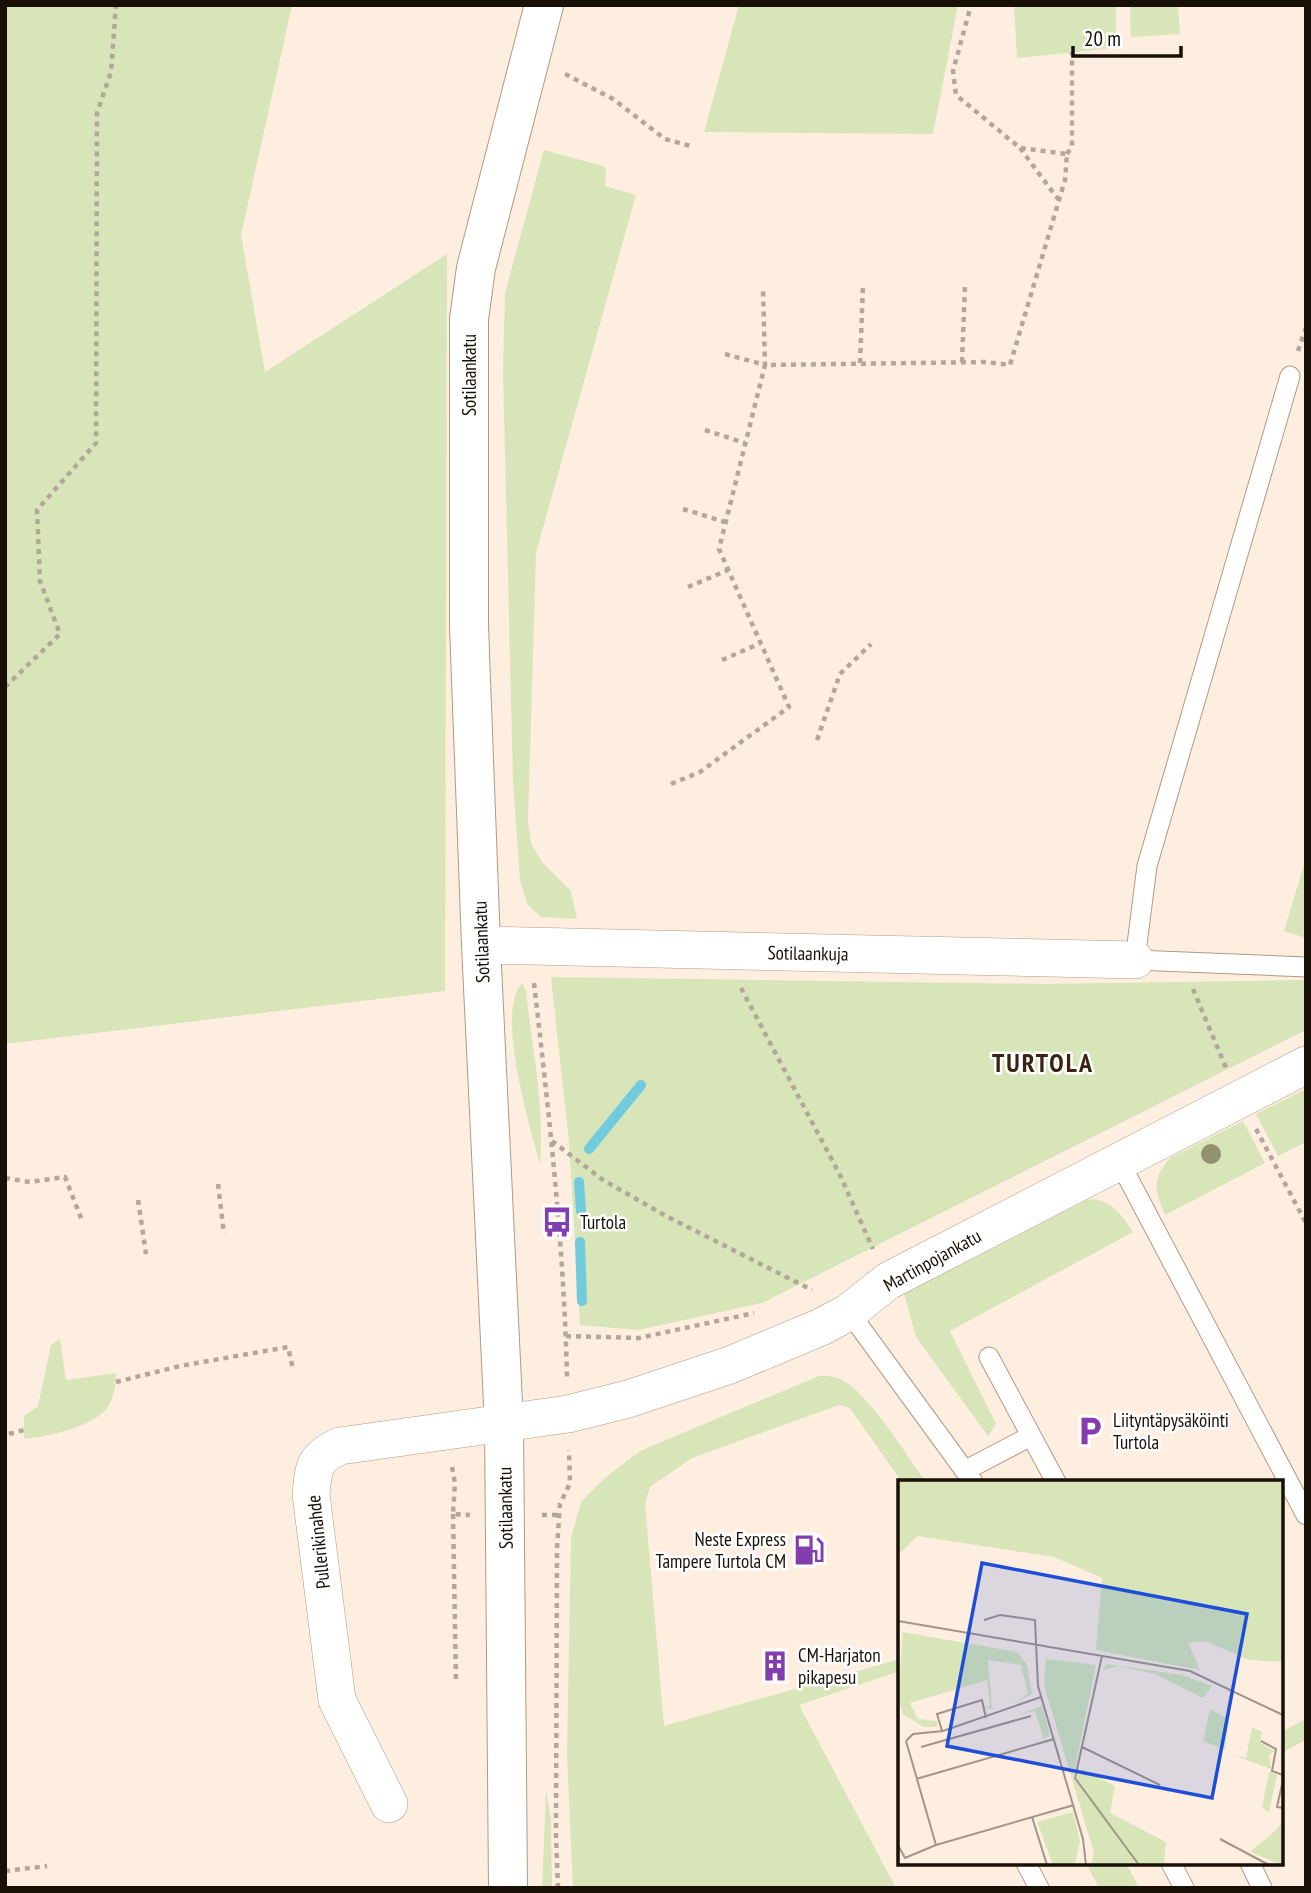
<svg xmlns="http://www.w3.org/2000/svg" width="1311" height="1893" viewBox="0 0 1311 1893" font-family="'PT Sans Narrow',sans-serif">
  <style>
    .green { fill: #d7e5b9 }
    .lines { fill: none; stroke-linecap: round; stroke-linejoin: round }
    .stream { stroke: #71cbdc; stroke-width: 10 }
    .service-casing { stroke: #b29882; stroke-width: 21 }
    .minor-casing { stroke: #b29882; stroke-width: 38 }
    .secondary-casing { stroke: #b29882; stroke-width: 40 }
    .path { stroke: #b3a69a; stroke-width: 4.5; stroke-dasharray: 5 5; stroke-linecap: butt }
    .service { stroke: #fff; stroke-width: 19 }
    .minor { stroke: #fff; stroke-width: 37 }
    .secondary { stroke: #fff; stroke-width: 38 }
    .tree { fill: #91906f }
    .labels { text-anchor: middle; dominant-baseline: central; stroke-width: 5; stroke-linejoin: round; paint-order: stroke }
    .street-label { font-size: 19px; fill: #180f07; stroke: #fff }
    .poi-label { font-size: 19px; fill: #180f07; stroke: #fff; text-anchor: start }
    .district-label { font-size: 26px; font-weight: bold; letter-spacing: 2px; fill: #392412; stroke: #fff }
    .inset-road { fill: none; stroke: #a29589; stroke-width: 2 }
    .view { fill: #1d4ed8; fill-opacity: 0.15; stroke: #1d4ed8; stroke-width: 3.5 }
    .inset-edge { fill: none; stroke: #180f07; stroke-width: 3.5 }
  </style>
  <rect width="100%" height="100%" fill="#feeee0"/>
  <path class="green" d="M5 5H292L241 235 265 372 447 254 445 991 5 1044Z
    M739 5H958L933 134 704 132Z
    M1014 5H1116V48L1017 58Z
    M1130 5H1178L1180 34 1131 37Z
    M544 150 606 167 605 186 636 195 536 553 528 820 531 843 542 862 571 891 577 919 541 917 528 905 520 881 513 781 503 371 505 293Z
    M1306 858V938L1284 931Z
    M551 977 1043 984 1306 980V1030L762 1303 638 1330 580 1325 569 1142Z
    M522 983 526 991C532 1047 545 1109 540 1164 530 1127 495 1012 522 983Z
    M1306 1089V1142L1278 1156 1256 1114Z
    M1243 1121 1265 1163 1165 1215C1155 1190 1151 1181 1170 1158Z
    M1093 1199C1114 1203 1122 1215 1133 1232L950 1331 996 1424 988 1436 916 1337 904 1294 1087 1200Z
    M60 1339 66 1380 116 1373C116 1383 114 1396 109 1405 98 1426 46 1437 24 1439V1416L38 1406 51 1345Z
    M819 1376C828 1376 837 1376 845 1382 871 1397 907 1456 926 1482H902L849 1407 839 1405 692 1458 650 1487 645 1503 664 1726 900 1659V1671L799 1705 896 1888H573L567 1755 571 1538 581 1502 607 1476 642 1450Z
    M1306 1719V1740L1281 1753V1732Z
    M546 1791 551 1819 552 1888H542Z
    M1086 1863H1126L1139 1888H1099Z"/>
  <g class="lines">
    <path class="stream" d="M589 1149 641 1085
      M579 1182 581 1211
      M580 1242 582 1301"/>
    <g class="service-casing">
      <path id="service" d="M1290 376 1147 866 1135 960 1306 967
        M1119 1161 1306 1515
        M849 1312 973 1482
        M989 1357 1056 1482
        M966 1470 1031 1436
        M1026 1863 1039 1888
        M1171 1863 1184 1888
        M1250 1863 1262 1888"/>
    </g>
    <g class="minor-casing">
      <path id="minor" d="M481 945 1135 960
        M389 1804 337 1700 311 1494C314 1466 313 1459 340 1446L568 1414 628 1399 730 1365 821 1327 849 1312 888 1281 1306 1065"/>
    </g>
    <g class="secondary-casing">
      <path id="secondary" d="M508 1888 504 1424 481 945 469 626V319L476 268 544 5"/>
    </g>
    <path class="path" d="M565 74 613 99 665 139 694 147
      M1020 148 1058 199
      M1067 154 1072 146V52
      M1298 351 1306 328
      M725 354 765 365 763 287
      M962 362 965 286
      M860 363 863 286
      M705 430 745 443
      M683 509 725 522
      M688 587 728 570
      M722 660 761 643
      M5 687 60 634 40 581 37 510 96 443 97 113 111 72 116 5
      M817 740 840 674 871 644
      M671 784 700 772 789 707 719 549 765 365 986 362 1010 365 1065 180 1067 154 1020 148 956 95 953 71 971 5
      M534 983C549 1114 564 1246 567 1378
      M741 988 840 1175 873 1249
      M1193 989 1226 1068
      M1256 1129 1306 1223
      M552 1141 603 1180 666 1216 812 1290
      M5 1178 30 1182 65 1177 83 1223
      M218 1184 224 1234
      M138 1200 146 1254
      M566 1336 639 1338 754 1313
      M116 1382 180 1366 288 1347 293 1369
      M9 1434 24 1430
      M452 1467 455 1483 453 1514 470 1515
      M453 1514 456 1682
      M542 1515H558
      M5 1871 47 1866
      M558 1888 556 1835 557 1548 560 1504 570 1483 569 1450"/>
    <use href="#service" class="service"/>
    <use href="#minor" class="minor"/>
    <use href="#secondary" class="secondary"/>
  </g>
  <circle class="tree" cx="1211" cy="1154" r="10"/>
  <defs>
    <g id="bus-bare" transform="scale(2.415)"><path d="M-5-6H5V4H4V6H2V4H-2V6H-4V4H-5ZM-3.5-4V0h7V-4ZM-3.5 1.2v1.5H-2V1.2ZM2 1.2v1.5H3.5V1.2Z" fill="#833db1" stroke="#fff" stroke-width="2.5" paint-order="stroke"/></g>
    <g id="parking-bare" transform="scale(2.415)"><path d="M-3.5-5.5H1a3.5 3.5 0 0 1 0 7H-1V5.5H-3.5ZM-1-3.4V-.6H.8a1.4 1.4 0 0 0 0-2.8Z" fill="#833db1" stroke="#fff" stroke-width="2.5" paint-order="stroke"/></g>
    <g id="fuel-bare" transform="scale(2.415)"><path d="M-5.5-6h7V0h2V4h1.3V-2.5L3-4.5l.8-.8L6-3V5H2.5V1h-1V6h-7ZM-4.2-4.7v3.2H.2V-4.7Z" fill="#833db1" stroke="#fff" stroke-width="2.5" paint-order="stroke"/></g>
    <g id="building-bare" transform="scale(2.415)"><path d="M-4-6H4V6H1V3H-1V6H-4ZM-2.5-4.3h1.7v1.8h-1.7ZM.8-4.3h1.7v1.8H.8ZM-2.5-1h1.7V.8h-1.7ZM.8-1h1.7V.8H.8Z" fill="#833db1" stroke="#fff" stroke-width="2.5" paint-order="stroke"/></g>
  </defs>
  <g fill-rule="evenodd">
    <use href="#bus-bare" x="557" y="1222"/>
    <use href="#parking-bare" x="1090" y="1431"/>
    <use href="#fuel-bare" x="809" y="1550"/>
    <use href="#building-bare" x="775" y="1666"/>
  </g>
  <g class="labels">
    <g class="street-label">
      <text transform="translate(469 375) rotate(-90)">Sotilaankatu</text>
      <text transform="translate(481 942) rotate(-92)">Sotilaankatu</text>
      <text transform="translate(808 953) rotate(1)">Sotilaankuja</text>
      <text transform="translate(932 1260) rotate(-29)">Martinpojankatu</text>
      <text transform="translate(505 1508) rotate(-91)">Sotilaankatu</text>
      <text transform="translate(318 1542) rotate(-96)">Pullerikinahde</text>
    </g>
    <g class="poi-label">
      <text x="580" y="1222">Turtola</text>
      <text x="1113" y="1420">Liityntäpysäköinti<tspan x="1113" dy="22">Turtola</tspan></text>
      <text x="786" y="1539" text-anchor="end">Neste Express<tspan x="786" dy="22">Tampere Turtola CM</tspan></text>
      <text x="798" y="1655">CM-Harjaton<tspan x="798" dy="22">pikapesu</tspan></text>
    </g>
    <g class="district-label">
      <text x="1043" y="1062">TURTOLA</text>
    </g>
  </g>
  <g transform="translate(898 1480)">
    <rect width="385" height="385" fill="#feeee0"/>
    <path d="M0 0H385V182L351 180 310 162H290L302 190 198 170 204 98 156 77 19 56 0 75ZM5 152 119 172 129 185 134 214 114 224 130 214 123 185 90 180 94 228H102L88 229 92 225 89 200 12 223 20 239 39 241V247H25L5 234 0 219ZM148 179 198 185 175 298 184 289 217 306 212 333 268 362 266 382 270 385H193L196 373 146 205ZM208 184 284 195 314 206 305 218 257 194 220 186 205 190ZM144 226 152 254 146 259 137 231 121 234ZM312 229 331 240 327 270 305 261ZM354 247 364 252 362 263 376 271 371 275 373 289 335 275 348 278ZM371 292 379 295 371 332 364 327ZM175 332 182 361 177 385H155L139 342ZM385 341V385L352 372 377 351Z" fill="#d7e5b9"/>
    <path class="inset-road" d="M86 140 102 135 137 140 140 206 185 359 188 385M0 141 292 191 385 235M204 176 177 298 241 385M44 251 39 234 84 220 88 238M8 261 38 365 176 325M8 261 15 254 45 251 143 217M363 261 378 269 374 291 385 295M23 267 133 236M184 267 262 305M18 299 156 259M385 300 379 327 385 328M134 337 149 385M322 359 371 385M0 365 7 378 38 365"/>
    <path class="view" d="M84 83 349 134 314 318 49 266Z"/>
    <rect width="385" height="385" class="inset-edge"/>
  </g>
  <rect width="1311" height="1893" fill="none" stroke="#180f07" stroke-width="14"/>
  <path d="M1073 46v10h108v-10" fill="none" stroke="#180f07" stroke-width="3.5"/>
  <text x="1084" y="46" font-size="21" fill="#180f07" stroke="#ffffff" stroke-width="5" paint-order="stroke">20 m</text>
</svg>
